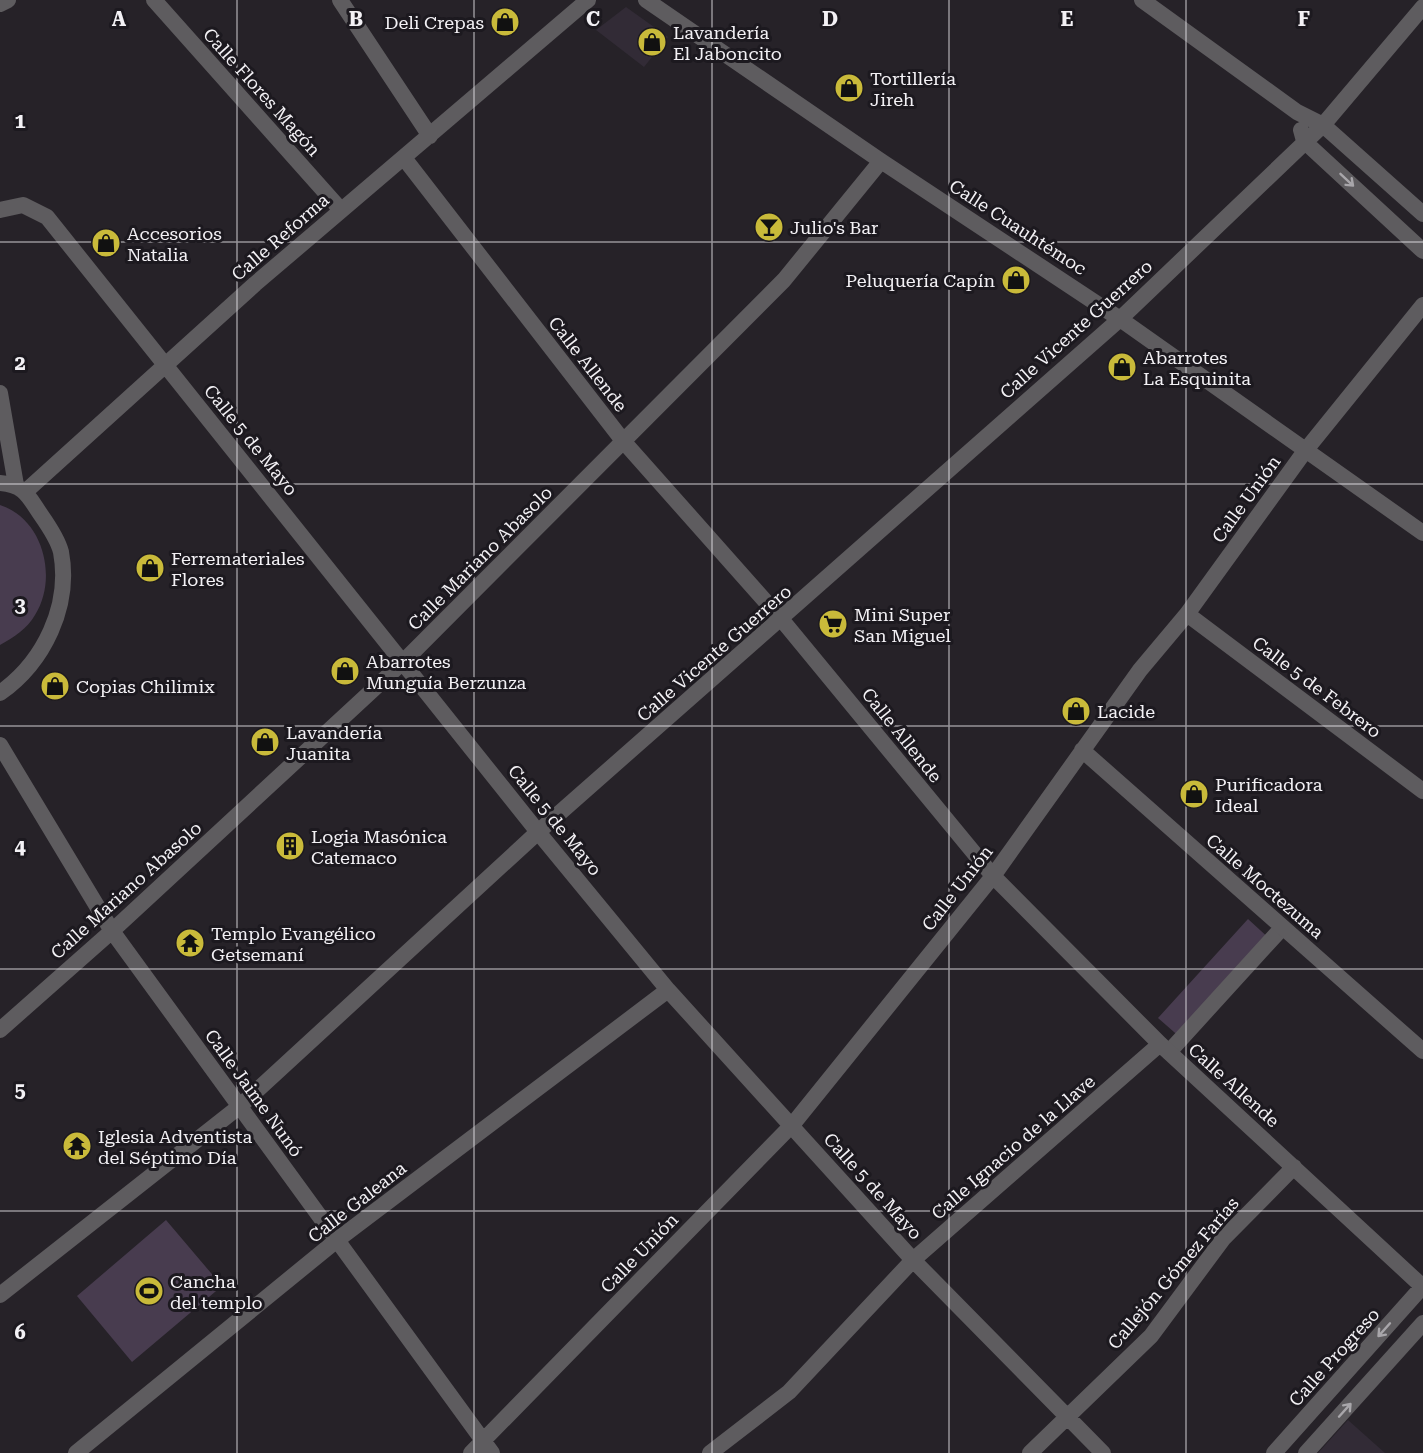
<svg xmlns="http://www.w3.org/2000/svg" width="1423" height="1453" viewBox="0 0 1423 1453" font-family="'Roboto Serif',serif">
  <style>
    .built { fill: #322b36 }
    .green { fill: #483c4f }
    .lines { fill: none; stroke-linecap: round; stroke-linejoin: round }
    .pedestrian { stroke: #5e5c5f; stroke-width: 16 }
    .minor { stroke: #5e5c5f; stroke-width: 16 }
    .oneway { stroke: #a8a6aa }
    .grid { fill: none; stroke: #f3f1f5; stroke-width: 1.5; stroke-opacity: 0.55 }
    .labels { text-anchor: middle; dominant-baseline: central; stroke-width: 6; stroke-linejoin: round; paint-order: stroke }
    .poi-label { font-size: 18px; fill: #f3f1f5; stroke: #1c191f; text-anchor: start }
    .street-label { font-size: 18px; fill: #f3f1f5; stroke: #1c191f }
    .grid-label { font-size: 20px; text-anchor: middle; font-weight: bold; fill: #f3f1f5; stroke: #1c191f; stroke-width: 6; stroke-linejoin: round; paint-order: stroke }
  </style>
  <rect width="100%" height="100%" fill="#262228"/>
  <path class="built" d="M626 7 668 37 644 67 596 30Z
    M1348 1420 1385 1453H1318Z"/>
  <path class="green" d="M0 505C44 519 58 579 35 615 27 629 14 637 0 645Z
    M1248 919 1272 941 1182 1039 1158 1018Z
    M166 1220 222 1286 132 1362 77 1296Z"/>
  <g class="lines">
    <path class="pedestrian" d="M1169 1052 1282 928"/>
    <path class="minor" d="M154 0 341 210
      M340 0 430 136
      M646 0 881 161 1120 319 1423 533
      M1142 0 1297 112 1323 125 1423 214
      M0 4 8 0
      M1301 130 1304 141 1423 251
      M404 158 624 442 782 620 993 876 1160 1044 1423 1287
      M0 210 23 205 47 217 538 832 668 990 913 1260 1103 1453
      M0 393 16 485
      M0 483C25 485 28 496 41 515 48 525 58 540 61 552 71 606 44 662 0 693
      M25 492 255 284 588 0
      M1187 614 1423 791
      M0 745 112 931 492 1453
      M1082 750 1423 1051
      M0 1030 112 931 404 661 784 280 881 161
      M0 1295 240 1106 538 832 1120 319 1323 125 1423 7
      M76 1453 337 1240 668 990
      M471 1453 793 1124 993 876 1140 670 1187 614 1305 451 1423 305
      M710 1453 789 1392 913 1260 1160 1044
      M1030 1453 1151 1336 1223 1239 1294 1167
      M1274 1453 1423 1286
      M1306 1453 1423 1323"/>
  </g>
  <defs><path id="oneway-shaft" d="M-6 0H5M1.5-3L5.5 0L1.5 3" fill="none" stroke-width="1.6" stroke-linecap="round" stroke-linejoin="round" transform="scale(1.5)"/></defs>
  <g class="oneway">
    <use href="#oneway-shaft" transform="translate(1347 180) rotate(43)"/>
    <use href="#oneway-shaft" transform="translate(1384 1330) rotate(132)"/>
    <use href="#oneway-shaft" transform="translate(1345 1410) rotate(-48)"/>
  </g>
  <path class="grid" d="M237 0V1453M474 0V1453M712 0V1453M949 0V1453M1186 0V1453M0 242H1423M0 484H1423M0 726H1423M0 969H1423M0 1211H1423"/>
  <defs>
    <g id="shop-disc" transform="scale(1.5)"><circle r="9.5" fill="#c9ba3a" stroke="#1c191f"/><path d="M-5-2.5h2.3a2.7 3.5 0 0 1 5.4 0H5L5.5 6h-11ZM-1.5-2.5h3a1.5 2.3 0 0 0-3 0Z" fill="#111"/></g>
    <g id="bar-disc" transform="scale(1.5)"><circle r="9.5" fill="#c9ba3a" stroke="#1c191f"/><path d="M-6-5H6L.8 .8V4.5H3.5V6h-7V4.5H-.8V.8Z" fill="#111"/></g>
    <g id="supermarket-disc" transform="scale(1.5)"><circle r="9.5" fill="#c9ba3a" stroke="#1c191f"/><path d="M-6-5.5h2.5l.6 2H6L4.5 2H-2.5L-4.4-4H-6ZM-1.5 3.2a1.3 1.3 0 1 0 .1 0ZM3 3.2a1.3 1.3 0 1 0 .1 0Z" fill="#111"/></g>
    <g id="building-disc" transform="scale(1.5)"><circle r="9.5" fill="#c9ba3a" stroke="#1c191f"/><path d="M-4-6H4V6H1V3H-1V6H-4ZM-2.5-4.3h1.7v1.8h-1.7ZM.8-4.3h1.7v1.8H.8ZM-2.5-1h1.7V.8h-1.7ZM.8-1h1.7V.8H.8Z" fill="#111"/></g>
    <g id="temple-disc" transform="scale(1.5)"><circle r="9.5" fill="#c9ba3a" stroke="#1c191f"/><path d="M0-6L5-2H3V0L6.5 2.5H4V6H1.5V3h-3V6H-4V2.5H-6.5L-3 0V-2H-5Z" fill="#111"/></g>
    <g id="stadium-disc" transform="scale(1.5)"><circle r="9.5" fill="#c9ba3a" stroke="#1c191f"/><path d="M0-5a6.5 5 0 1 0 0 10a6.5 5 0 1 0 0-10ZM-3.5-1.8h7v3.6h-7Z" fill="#111"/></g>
  </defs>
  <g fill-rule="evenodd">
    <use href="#shop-disc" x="505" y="22"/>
    <use href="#shop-disc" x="652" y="42"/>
    <use href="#shop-disc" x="849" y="88"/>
    <use href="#bar-disc" x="769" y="227"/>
    <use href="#shop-disc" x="106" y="243"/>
    <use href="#shop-disc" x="1016" y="280"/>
    <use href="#shop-disc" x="1122" y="367"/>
    <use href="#shop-disc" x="150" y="568"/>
    <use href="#supermarket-disc" x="833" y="624"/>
    <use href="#shop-disc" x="345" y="671"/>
    <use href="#shop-disc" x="55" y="686"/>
    <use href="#shop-disc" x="1076" y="711"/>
    <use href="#shop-disc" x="265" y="742"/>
    <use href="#shop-disc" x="1194" y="794"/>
    <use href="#building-disc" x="290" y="846"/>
    <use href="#temple-disc" x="190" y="943"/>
    <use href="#temple-disc" x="77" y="1146"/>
    <use href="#stadium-disc" x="149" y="1291"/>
  </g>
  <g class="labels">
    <g class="poi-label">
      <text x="484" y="22" text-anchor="end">Deli Crepas</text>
      <text x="673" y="32">Lavandería<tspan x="673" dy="21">El Jaboncito</tspan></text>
      <text x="870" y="78">Tortillería<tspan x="870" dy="21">Jireh</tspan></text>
      <text x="790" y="227">Julio's Bar</text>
      <text x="127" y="233">Accesorios<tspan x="127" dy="21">Natalia</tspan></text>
      <text x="995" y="280" text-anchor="end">Peluquería Capín</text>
      <text x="1143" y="357">Abarrotes<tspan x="1143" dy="21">La Esquinita</tspan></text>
      <text x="171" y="558">Ferremateriales<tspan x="171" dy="21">Flores</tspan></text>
      <text x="854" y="614">Mini Super<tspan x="854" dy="21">San Miguel</tspan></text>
      <text x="366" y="661">Abarrotes<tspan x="366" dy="21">Munguía Berzunza</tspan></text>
      <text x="76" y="686">Copias Chilimix</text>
      <text x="1097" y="711">Lacide</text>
      <text x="286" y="732">Lavandería<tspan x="286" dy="21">Juanita</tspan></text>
      <text x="1215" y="784">Purificadora<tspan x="1215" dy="21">Ideal</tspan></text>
      <text x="311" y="836">Logia Masónica<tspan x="311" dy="21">Catemaco</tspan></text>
      <text x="211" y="933">Templo Evangélico<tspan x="211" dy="21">Getsemaní</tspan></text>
      <text x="98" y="1136">Iglesia Adventista<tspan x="98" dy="21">del Séptimo Día</tspan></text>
      <text x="170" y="1281">Cancha<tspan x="170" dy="21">del templo</tspan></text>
    </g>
    <g class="street-label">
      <text transform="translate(262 92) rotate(48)">Calle Flores Magón</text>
      <text transform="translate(1018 227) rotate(33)">Calle Cuauhtémoc</text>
      <text transform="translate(280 237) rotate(-41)">Calle Reforma</text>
      <text transform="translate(1076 329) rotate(-42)">Calle Vicente Guerrero</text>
      <text transform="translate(588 364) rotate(52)">Calle Allende</text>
      <text transform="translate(251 440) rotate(51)">Calle 5 de Mayo</text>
      <text transform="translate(1246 499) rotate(-54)">Calle Unión</text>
      <text transform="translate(480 558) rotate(-45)">Calle Mariano Abasolo</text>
      <text transform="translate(714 653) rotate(-41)">Calle Vicente Guerrero</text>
      <text transform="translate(1317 687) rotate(37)">Calle 5 de Febrero</text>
      <text transform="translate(902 735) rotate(51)">Calle Allende</text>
      <text transform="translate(555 820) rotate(51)">Calle 5 de Mayo</text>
      <text transform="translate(1265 886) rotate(41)">Calle Moctezuma</text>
      <text transform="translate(957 888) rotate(-52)">Calle Unión</text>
      <text transform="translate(126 890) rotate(-42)">Calle Mariano Abasolo</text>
      <text transform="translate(1234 1085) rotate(42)">Calle Allende</text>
      <text transform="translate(254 1093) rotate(54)">Calle Jaime Nunó</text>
      <text transform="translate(1013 1147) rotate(-41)">Calle Ignacio de la Llave</text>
      <text transform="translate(873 1186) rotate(48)">Calle 5 de Mayo</text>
      <text transform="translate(357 1202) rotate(-38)">Calle Galeana</text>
      <text transform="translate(639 1253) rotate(-46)">Calle Unión</text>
      <text transform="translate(1173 1273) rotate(-50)">Callejón Gómez Farías</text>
      <text transform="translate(1334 1357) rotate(-48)">Calle Progreso</text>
    </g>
  </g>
  <g class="grid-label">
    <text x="119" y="26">A</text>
    <text x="356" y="26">B</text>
    <text x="593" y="26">C</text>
    <text x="830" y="26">D</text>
    <text x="1067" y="26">E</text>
    <text x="1304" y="26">F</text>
    <text x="20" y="128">1</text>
    <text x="20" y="370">2</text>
    <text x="20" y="612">3</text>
    <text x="20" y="854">4</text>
    <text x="20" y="1097">5</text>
    <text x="20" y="1339">6</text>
  </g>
</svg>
